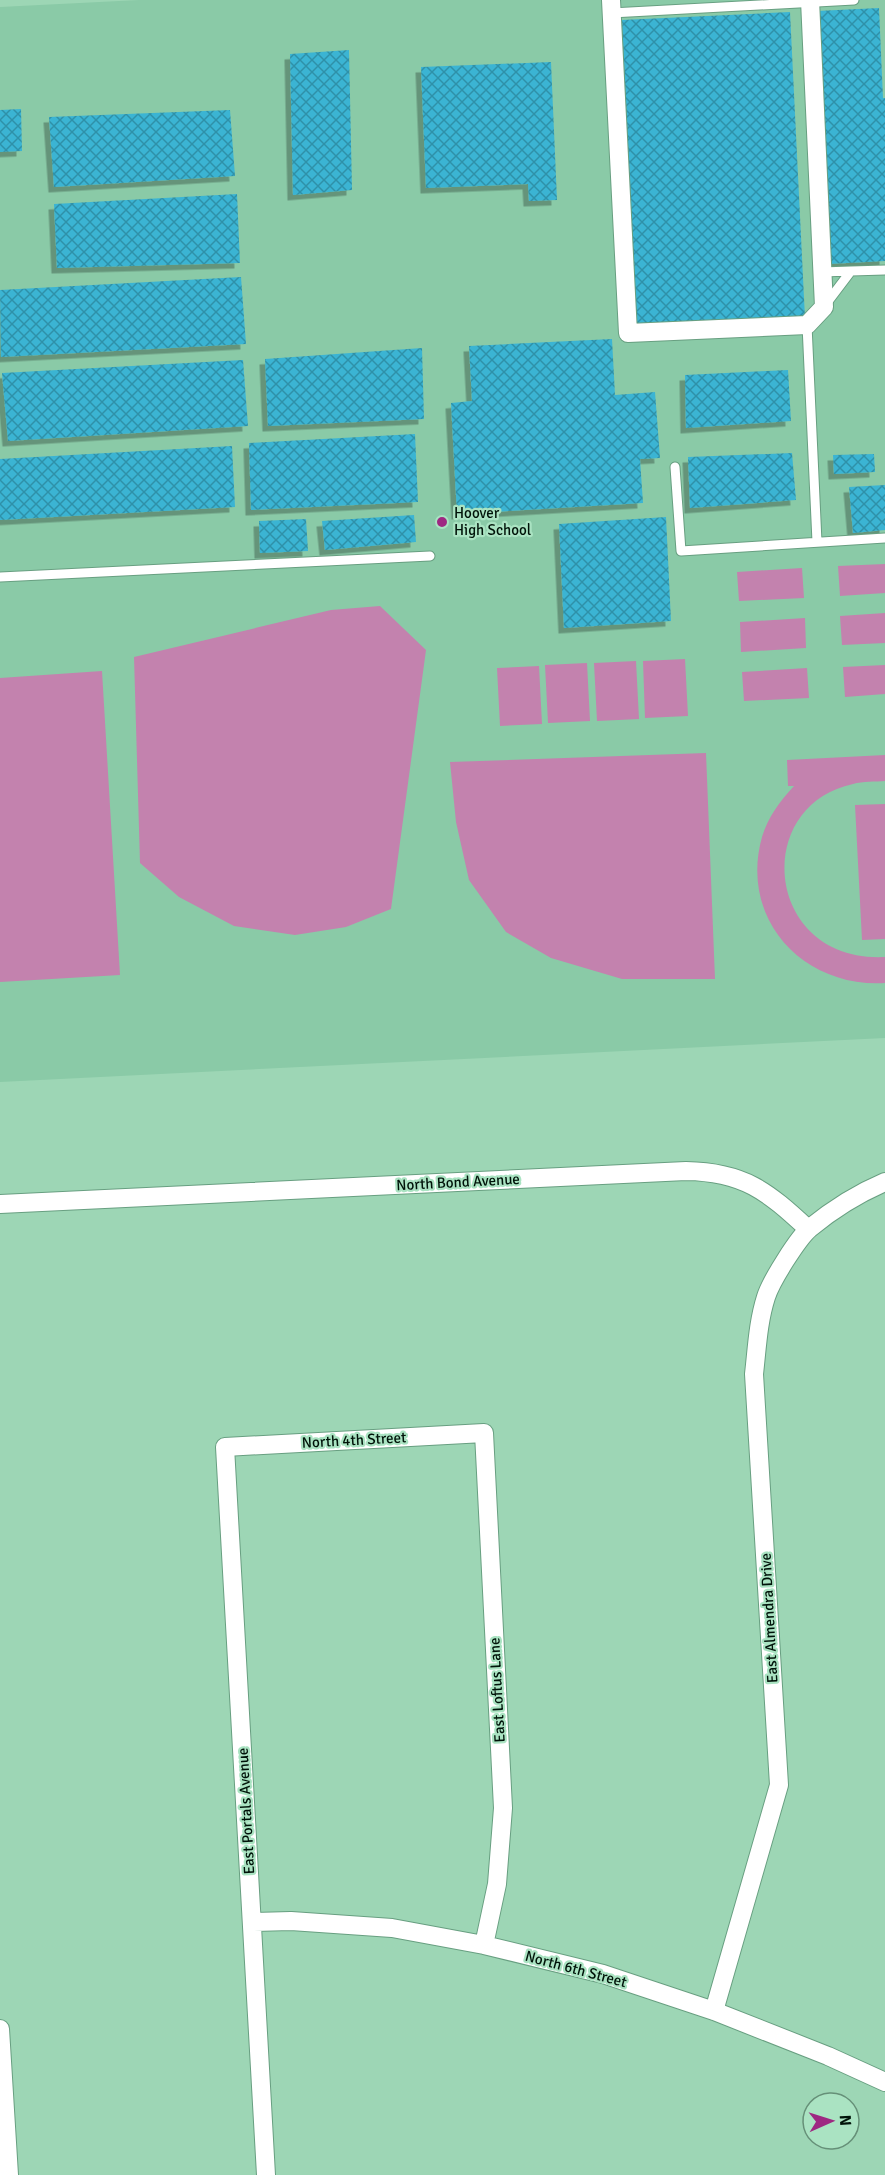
<svg xmlns="http://www.w3.org/2000/svg" width="885" height="2175" viewBox="0 0 885 2175" font-family="Signika,sans-serif">
  <style>
    .built { fill: #8acaa7 }
    .pitch { fill: #c382ae }
    .building { fill: url(#building-cross-hatch); filter: url(#shadow) }
    .lines { fill: none; stroke-linecap: round; stroke-linejoin: round }
    .service-casing { stroke: #689f81; stroke-width: 11 }
    .minor-casing { stroke: #689f81; stroke-width: 20 }
    .service { stroke: #fff; stroke-width: 9 }
    .minor { stroke: #fff; stroke-width: 18 }
    .poi-dot { fill: #9e2882; stroke: #aae3c2; stroke-width: 2 }
    .labels { text-anchor: middle; dominant-baseline: central; stroke-width: 4.5; stroke-linejoin: round; paint-order: stroke }
    .poi-label { font-size: 15px; fill: #001309; stroke: #aae3c2; text-anchor: start }
    .street-label { font-size: 15px; fill: #001309; stroke: #aae3c2 }
  </style>
  <defs>
    <pattern id="building-cross-hatch" width="8" height="8" patternUnits="userSpaceOnUse" patternTransform="scale(1.5)"><rect width="8" height="8" fill="#3bb4d3"/><path d="M0 0l8 8M0 8l8-8" fill="none" stroke="#2f91a9"/></pattern>
    <filter id="shadow"><feDropShadow dx="-5.5" dy="5.5" stdDeviation="0" flood-color="#0004"/></filter>
  </defs>
  <rect width="100%" height="100%" fill="#9dd6b5"/>
  <path class="built" d="M139 0H885V1038L0 1082V7Z"/>
  <path class="pitch" d="M885 564V593L840 596 838 566Z
    M802 568 804 598 739 601 737 572Z
    M380 606 426 650 391 909 346 927 295 935 234 926 179 897 140 863 134 657 331 610Z
    M885 613V643L842 645 840 616Z
    M805 618 806 648 741 652 740 622Z
    M685 659 688 716 645 718 643 661Z
    M636 661 639 719 597 721 594 663Z
    M587 663 590 721 548 723 545 665Z
    M885 665V694L845 697 843 667Z
    M539 666 542 724 500 726 497 668Z
    M807 668 809 698 744 701 742 672Z
    M102 671 120 975 0 982V678Z
    M706 753 715 979H622L551 958 506 932 469 880 456 822 450 762Z
    M885 755V781C875 782 863 781 853 784 750 806 765 963 885 957V983C803 988 739 919 762 837 768 817 780 801 794 786H788L787 760Z
    M885 804V939L862 940 855 805Z"/>
  <path class="building" d="M879 8 883 98H885V261L827 264 817 11Z
    M790 12 805 318 637 327 622 20Z
    M349 50 352 190 293 195 290 54Z
    M551 62 557 200 529 201 528 184 426 188 421 67Z
    M21 109 22 151 0 152V110Z
    M230 110 235 176 54 187 49 117Z
    M237 194 240 263 57 268 54 204Z
    M241 277 246 344 1 357 0 290Z
    M612 339 615 395 655 392 660 458 640 459 643 503 457 514 451 403 472 401 469 346Z
    M422 348 424 419 268 426 265 359Z
    M243 360 248 426 8 441 2 373Z
    M788 370 791 421 686 428 685 375Z
    M415 434 418 502 251 510 249 443Z
    M232 446 235 507 0 520V459Z
    M792 453 796 500 690 508 688 457Z
    M874 454 875 472 834 474 833 455Z
    M885 485V530L853 533 849 487Z
    M414 515 416 542 325 550 322 521Z
    M666 517 671 621 564 628 559 524Z
    M306 519 308 551 260 553 259 521Z"/>
  <g class="lines">
    <g class="service-casing">
      <path id="service" d="M611 13 854 0
        M822 272 851 271
        M826 304 851 271 885 270
        M807 325 817 542
        M675 467 681 551 885 538
        M0 577 430 556"/>
    </g>
    <g class="minor-casing">
      <path id="minor" d="M611 0 628 333 807 325 824 307 810 0
        M0 1204 686 1171C744 1172 767 1191 808 1229
        M252 1922 291 1921 392 1928 484 1945 603 1974 714 2011 828 2056 885 2082
        M714 2011 779 1785 754 1374C757 1348 758 1322 766 1297 771 1281 798 1238 810 1228 832 1210 859 1193 885 1182
        M0 2029 9 2175
        M266 2175 225 1447 484 1433 503 1808 497 1884 484 1945"/>
    </g>
    <use href="#service" class="service"/>
    <use href="#minor" class="minor"/>
  </g>
  <circle class="poi-dot" cx="442" cy="522" r="6"/>
  <g class="labels">
    <g class="poi-label">
      <text x="454" y="513">Hoover<tspan x="454" dy="17">High School</tspan></text>
    </g>
    <g class="street-label">
      <text transform="translate(458 1182) rotate(-3)">North Bond Avenue</text>
      <text transform="translate(354 1440) rotate(-3)">North 4th Street</text>
      <text transform="translate(769 1618) rotate(-93)">East Almendra Drive</text>
      <text transform="translate(497 1690) rotate(-93)">East Loftus Lane</text>
      <text transform="translate(246 1811) rotate(-93)">East Portals Avenue</text>
      <text transform="translate(576 1969) rotate(15)">North 6th Street</text>
    </g>
  </g>
  <g transform="translate(831 2121) rotate(87)"><circle r="28" fill="#aae3c2" stroke="#669078" stroke-width="1.5"/>
  <path d="M0-4.5L10 22L0 15L-10 22Z" fill="#9e2882"/>
  <text y="-9" font-size="16" font-weight="bold" text-anchor="middle" fill="#001309">N</text>
  </g>
</svg>
